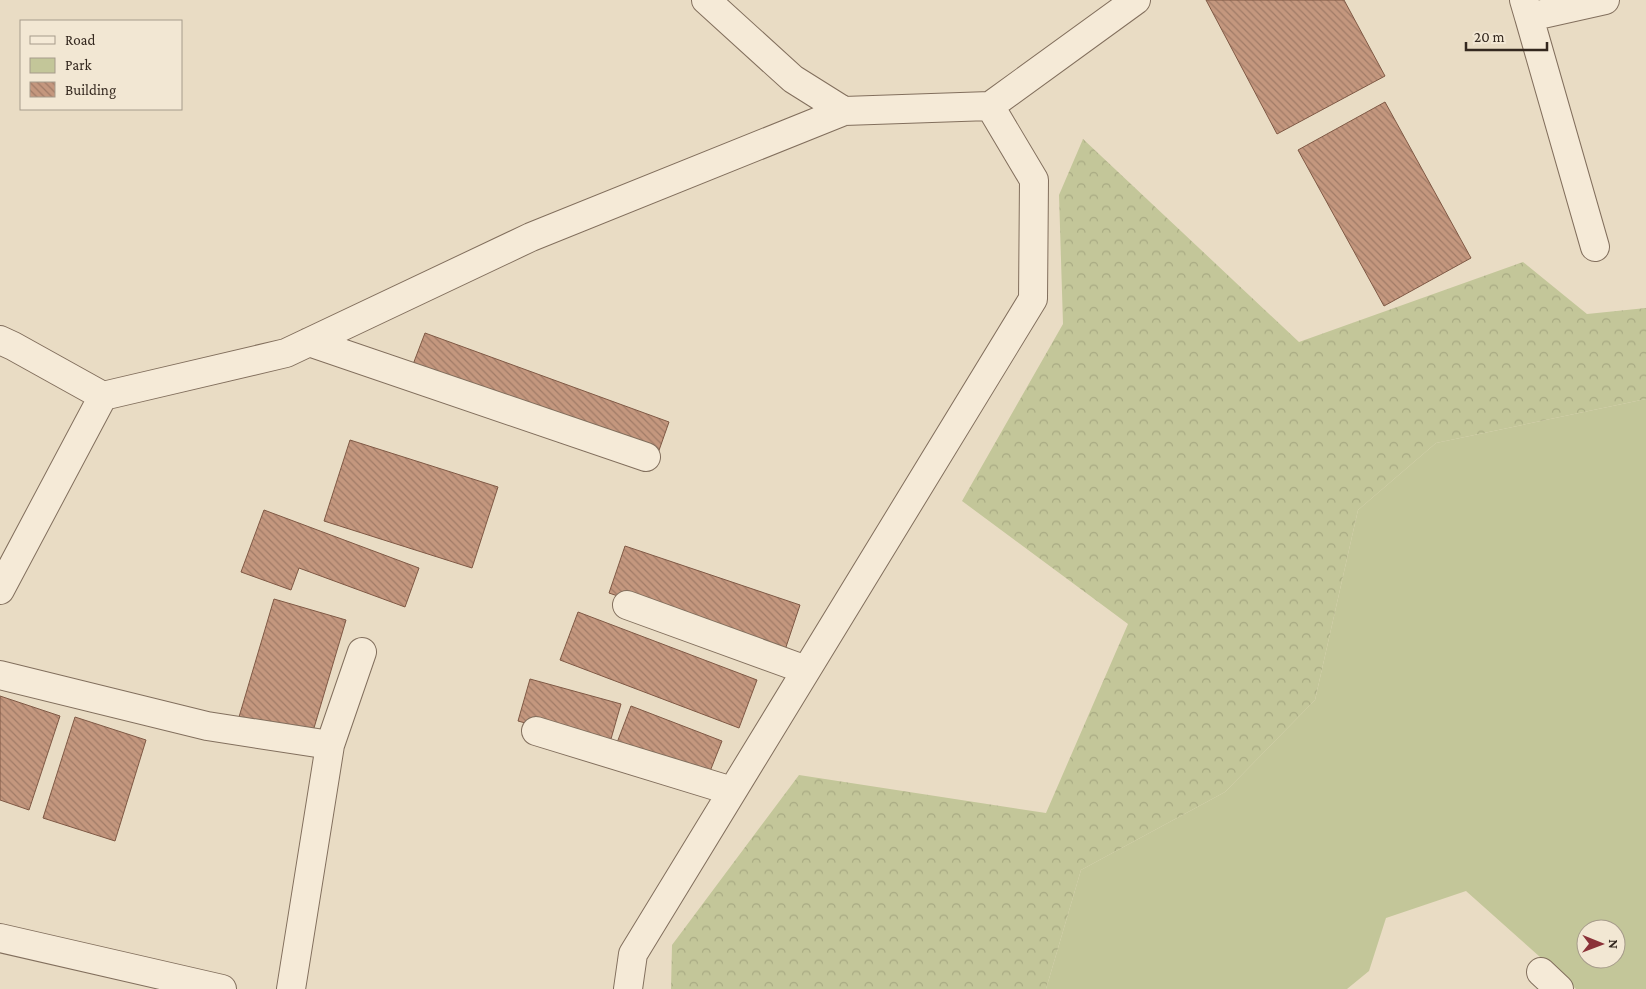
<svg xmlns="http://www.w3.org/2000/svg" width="1646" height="989" viewBox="0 0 1646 989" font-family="'Crimson Pro',serif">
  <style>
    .green { fill: #c3c699; fill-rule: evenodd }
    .forest { fill: url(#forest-crowns) }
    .building { fill: url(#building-back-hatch); stroke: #7f5945 }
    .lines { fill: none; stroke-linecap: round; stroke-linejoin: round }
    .minor-casing { stroke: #826f5d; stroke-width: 30 }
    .minor { stroke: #f5ead7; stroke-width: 28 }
  </style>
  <defs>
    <pattern id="forest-crowns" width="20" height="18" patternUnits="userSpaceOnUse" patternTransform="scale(1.25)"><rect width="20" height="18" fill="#c3c699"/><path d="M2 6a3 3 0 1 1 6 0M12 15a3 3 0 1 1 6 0" fill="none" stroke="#a8aa83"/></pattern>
    <pattern id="building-back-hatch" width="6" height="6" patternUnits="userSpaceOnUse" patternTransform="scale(1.25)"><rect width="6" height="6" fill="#c4977e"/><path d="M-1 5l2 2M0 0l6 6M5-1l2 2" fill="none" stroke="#a07b67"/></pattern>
  </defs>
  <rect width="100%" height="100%" fill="#e9dcc4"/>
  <path class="green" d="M1646 399V989H1576L1466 891 1386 918 1369 971 1347 989H1046L1081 870 1225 792 1315 700 1358 510 1436 443ZM1586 929H1616V959H1586Z"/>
  <path class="forest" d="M1083 139 1299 342 1523 262 1587 314 1646 308V399L1436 443 1358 510 1315 700 1225 792 1081 870 1046 989H671L672 945 799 775 1046 813 1128 624 962 501 1063 324 1059 195Z"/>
  <path class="building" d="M1206 0H1344L1385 76 1277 134Z
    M1385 102 1471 258 1384 306 1298 150Z
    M425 333 669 422 657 456 412 367Z
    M350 440 498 487 472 568 324 521Z
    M264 510 419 568 405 607 299 568 291 590 241 572Z
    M625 546 800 605 784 653 609 593Z
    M274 599 346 620 311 738 239 717Z
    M578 612 757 680 739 728 560 660Z
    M530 679 621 704 609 746 518 721Z
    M0 696 60 716 29 810 0 800Z
    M631 706 722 741 707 779 615 748Z
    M75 717 146 740 115 841 43 818Z"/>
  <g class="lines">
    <g class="minor-casing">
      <path id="minor" d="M706 0 793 79 844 111
        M1524 0 1529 17 1605 0
        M1529 17 1595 247
        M0 340 13 346 103 396 286 353 531 237 844 111 990 106
        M309 342 646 457
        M0 590 103 396
        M627 605 806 670
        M0 675 207 726 330 745
        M536 731 732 791
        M0 938 222 989
        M1541 972 1559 989
        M291 989 330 745 362 652
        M628 989 633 954 1033 299 1034 180 990 106 1136 0"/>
    </g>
    <use href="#minor" class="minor"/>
  </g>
  <rect x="20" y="20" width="162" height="90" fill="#f2e7d3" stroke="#a69b8b"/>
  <rect x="30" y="36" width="25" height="8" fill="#f5ead7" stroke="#a69b8b"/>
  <text x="65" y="45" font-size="15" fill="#34281f">Road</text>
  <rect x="30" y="58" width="25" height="15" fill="#c3c699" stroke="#a69b8b"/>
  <text x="65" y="70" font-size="15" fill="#34281f">Park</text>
  <rect x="30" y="82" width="25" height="15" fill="url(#building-back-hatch)" stroke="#a69b8b"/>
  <text x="65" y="95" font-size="15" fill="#34281f">Building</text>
  <g transform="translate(1601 944) rotate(91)"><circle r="24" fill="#f2e7d3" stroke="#a69b8b"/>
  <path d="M0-4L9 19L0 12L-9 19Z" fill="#8b3238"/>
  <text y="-8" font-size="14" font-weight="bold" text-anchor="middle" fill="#34281f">N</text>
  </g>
  <path d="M1466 42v8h81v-8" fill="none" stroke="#34281f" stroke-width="2.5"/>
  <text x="1474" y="42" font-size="15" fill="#34281f" stroke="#f2e7d3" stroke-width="4" paint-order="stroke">20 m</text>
</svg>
